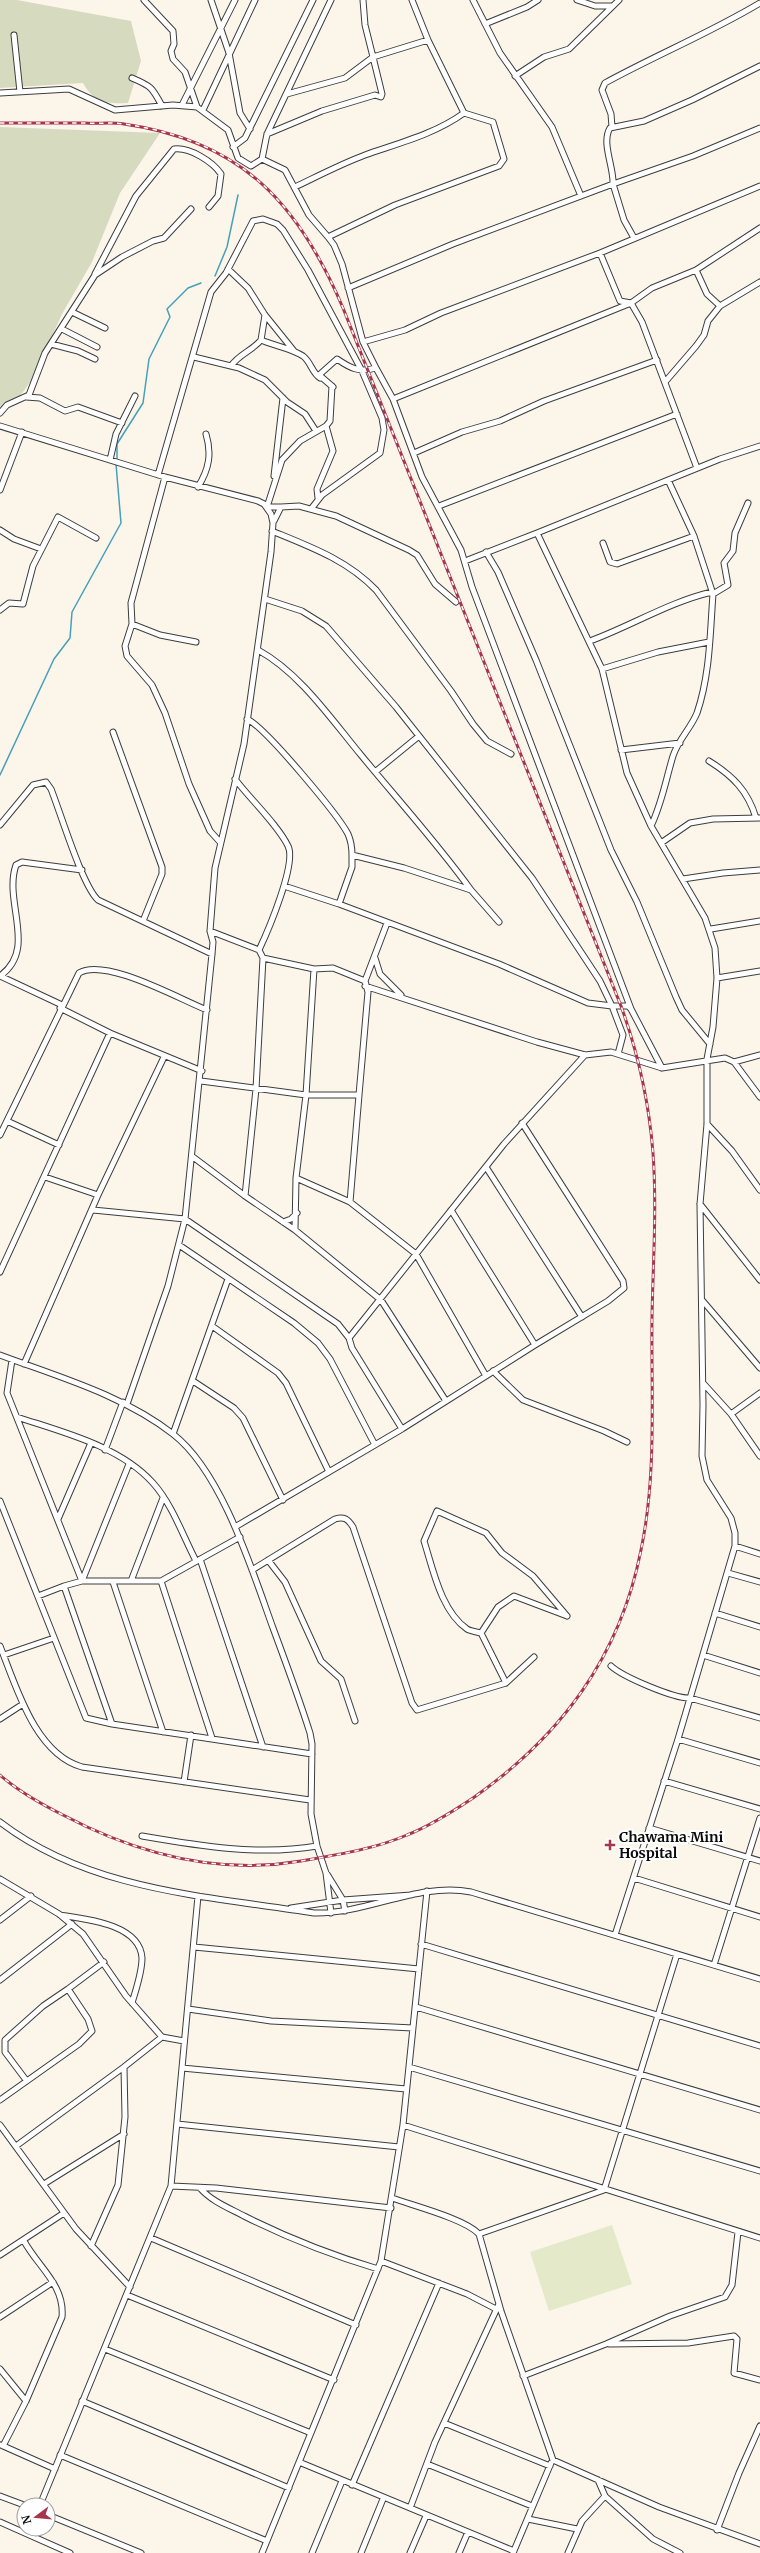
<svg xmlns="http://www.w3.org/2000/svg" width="760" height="2553" viewBox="0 0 760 2553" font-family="Merriweather,serif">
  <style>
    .cemetery { fill: #d6dabf }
    .pitch { fill: #e4eac9 }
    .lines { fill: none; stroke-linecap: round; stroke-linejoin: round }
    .stream { stroke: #469fbb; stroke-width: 1.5 }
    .minor-casing { stroke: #3d3d3d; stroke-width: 7 }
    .minor { stroke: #fff; stroke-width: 5 }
    .rail-casing { stroke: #a7354d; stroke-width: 3 }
    .rail { stroke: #fff; stroke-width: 1.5; stroke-dasharray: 4.5; stroke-linecap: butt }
    .poi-dot { fill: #a7354d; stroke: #fff; stroke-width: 1.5 }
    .labels { text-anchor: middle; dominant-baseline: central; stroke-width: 4; stroke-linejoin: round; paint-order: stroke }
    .poi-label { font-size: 14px; font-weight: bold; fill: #0a0a0a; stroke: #fff; text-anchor: start }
  </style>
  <rect width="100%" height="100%" fill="#fcf6ea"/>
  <path class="cemetery" d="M0 0H17L131 21 141 61 128 103C107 104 94 103 83 83L0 88Z
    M0 127 160 133 120 193 92 262 62 314 33 378 20 396 0 407Z"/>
  <path class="pitch" d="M612 2225 632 2284 549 2311 530 2252Z"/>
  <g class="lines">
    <path class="stream" d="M215 276 227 247 238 195
      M117 461V444L143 403 149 359 170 317 167 309 188 288 201 283
      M0 775 54 659 70 638 72 612 121 523 116 464"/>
    <g class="minor-casing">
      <path id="minor" d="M144 0 173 31 174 44 171 51 173 59 185 72 197 107
        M211 0 229 53 240 113 250 129
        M412 0 428 40
        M473 0 500 53 552 127 581 196
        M577 0 595 6H611
        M485 24 527 7 538 0
        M14 35 20 92
        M515 76 544 57 569 49 619 0
        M132 78C151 86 152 87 162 106
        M0 93 69 89 115 110 173 105 197 107 228 130 238 158 251 166 262 159
        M287 94 345 78 373 57 365 25 363 0
        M182 105 235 0
        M203 110 255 0
        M612 127 611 114 602 90 605 83C656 55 710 33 760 3
        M267 134 322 111 375 95 381 97 382 94 373 57 428 40 464 113 493 122 504 159 499 166 395 205 328 237 334 245 342 264 363 342
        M233 147 245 138 313 0
        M295 187C318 176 341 164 365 155 399 143 435 134 464 113
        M328 237 309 215 285 170 262 159 267 134 331 0
        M634 238 624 220 613 184 693 156 760 128
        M600 253 760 186
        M228 269 248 288 265 315 294 351
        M95 274 136 196 174 149C190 147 213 162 221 174L218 196 209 207
        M348 288 453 244 613 184C614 167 601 143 610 128L644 121 692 100 760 66
        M720 306 760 282
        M72 312 105 328
        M62 329 97 347
        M261 340 265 315
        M51 344 78 351 95 359
        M194 357 239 368 265 380 287 402 305 414 316 431
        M231 366C239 354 252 351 261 340 275 346 291 348 303 356 311 362 312 373 320 378
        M376 368 363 342 405 330 441 313 600 253 620 301 631 303 642 322 697 468
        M665 382 696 346 704 335 708 321 720 306 707 294 696 270
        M333 387 319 375 337 359C350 368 359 373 376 368L393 399 631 303 652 288 696 270 760 228
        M26 397 40 398 65 411 78 407 122 423
        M393 399 422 477 461 550 472 587 631 1009 662 1068
        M0 413 7 405 29 395 45 353 95 275 122 257 153 241 164 238 191 209
        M0 426 165 477 258 501 264 504 271 514 273 523 271 552 244 744 215 868 210 931 213 942 212 954 185 1219 168 1286 127 1404
        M414 453 462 432 500 421 544 401 657 360
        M110 460 116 434 135 396
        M158 475 211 292 226 273 253 221 263 219 277 224 283 230 308 270 362 371 382 418 384 430 380 453 322 495 311 509
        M274 476 283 398
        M165 477 131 603 132 624 125 646 127 656 152 685 165 713 189 784 210 831 220 842
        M668 480 694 536 713 594
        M198 487C209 469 212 454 206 434
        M0 490 22 432
        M318 498 317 489 333 451 326 426
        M439 506 677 414
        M267 507 282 460 300 441 326 426 330 421 332 386
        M267 507H281
        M274 521 281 507 299 506 336 516 409 550 417 555 435 584 456 602
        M0 530 14 539 41 549
        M272 531C311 547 347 560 376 590L451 691 473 724 487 741 511 754
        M603 543 610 562 617 564 694 536
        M486 552 498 572 536 660 611 850 637 902 676 997 682 1010 710 1044
        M465 561 537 533
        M265 599 302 611 326 626 396 707 532 878 600 981 612 1006 588 1003 499 964 339 904 284 886
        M0 610 9 603 23 604 33 566 58 517 96 538
        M132 624 160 635 196 642
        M590 641C631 626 669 602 712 592
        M258 650C300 673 331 719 361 755 398 800 437 843 471 890
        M602 669 658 652 709 642
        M247 719C266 728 338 815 348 834 351 841 352 848 352 855
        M113 732 162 867V874L143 921
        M621 750 680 743
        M709 761C733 776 748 791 756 818
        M375 772 419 736
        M235 779C250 799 278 825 288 846 297 863 268 931 259 950
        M0 825 33 785 46 782 51 789C61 814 82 885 98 900L212 954
        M651 826C662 803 666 779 673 756 678 740 691 728 697 713 710 675 710 634 713 594L728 585 724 563 733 551 735 533 748 503
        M661 843 690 823 713 819 760 818
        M683 879 723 873 760 870
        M339 904 352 867V855L404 868 471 890 499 922
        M711 929 760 921
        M210 931 259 950 263 958 314 969 306 1095 296 1178 350 1202 416 1254 486 1376
        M375 958 380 974 401 995
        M314 969 333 968 365 981 368 992 359 1095
        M0 976C38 949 3 902 16 865L22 862 82 870
        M0 976 62 1005
        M717 978 760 971
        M365 981 387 923
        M365 986 537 1042 585 1055 611 1052 662 1068 725 1058 734 1062 760 1097
        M60 1008 110 1033
        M618 1054 623 1035 612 1006H628L631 1009
        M734 1062 760 1055
        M201 1081 306 1095H359L350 1202
        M7 1121 59 1145
        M707 1124 732 1151 760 1190
        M0 1135 79 973C105 957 179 999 207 1010
        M193 1157 245 1196 295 1230 381 1300 446 1401
        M486 1167 582 1317
        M45 1177 98 1195
        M245 1196 256 1089 263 958
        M700 1204 760 1280
        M93 1210 185 1219 338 1324 349 1338
        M451 1210 535 1345
        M283 1222 291 1219 297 1213
        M295 1230 296 1178
        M179 1245 294 1323 318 1343 330 1359 375 1445
        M0 1272 110 1033 202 1071
        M702 1300 760 1368
        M212 1326 278 1373 286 1383 329 1472
        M0 1355C59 1377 123 1395 173 1434 222 1472 252 1570 273 1628 286 1663 299 1698 310 1733L312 1744 311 1814 317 1846 326 1873 331 1913
        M12 1360 7 1393 82 1581H161L240 1537
        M24 1364 98 1195 164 1057
        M493 1371 523 1400 604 1431 627 1442
        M193 1381 234 1408 243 1418 283 1500
        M703 1383 731 1414 760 1456
        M731 1414 760 1393
        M17 1417C62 1432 120 1446 153 1483 172 1504 183 1536 196 1561
        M402 1429 352 1348 349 1338 504 1144 585 1055
        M173 1434 228 1279
        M105 1450 123 1402
        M0 1501 86 1718 112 1724 312 1754
        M58 1519 91 1443
        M235 1527 402 1429 535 1345 608 1301 624 1288 623 1281 522 1123
        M735 1546 760 1554
        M200 1559 263 1747
        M268 1560 285 1582 321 1661 341 1679 355 1721
        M252 1570 335 1519C344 1516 348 1519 353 1527L412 1703 417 1710 506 1683 534 1657
        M728 1573 760 1582
        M131 1581 163 1498
        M161 1581 212 1738
        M113 1582 163 1732
        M38 1596 64 1586
        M715 1613 760 1627
        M481 1633 498 1607 514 1596 567 1616
        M0 1646C16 1686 35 1754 82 1767L310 1800
        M4 1655 54 1638
        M703 1655 760 1673
        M611 1666C623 1677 675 1699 690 1698L760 1718
        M506 1683 481 1633C477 1632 470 1631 467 1629 441 1611 433 1569 424 1541L437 1511 486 1533 502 1553 533 1576 567 1616
        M0 1719 23 1704
        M112 1724 64 1586 82 1581 129 1464
        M678 1739 760 1763
        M664 1781 760 1809
        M184 1782 191 1735
        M0 1822C90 1891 207 1896 314 1913 368 1914 418 1882 471 1892L760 1979
        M649 1828 760 1861
        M142 1836C200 1846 259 1856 317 1846
        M327 1874 343 1900 345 1911
        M634 1878 760 1917
        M0 1879 59 1914 83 1934 126 1996 162 2037
        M291 1908 343 1900 411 1895
        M60 1915C86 1919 140 1924 142 1958 142 1973 136 1989 132 2003
        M0 1920 31 1896
        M615 1935 678 1739 735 1546V1533L731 1518 707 1480 702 1456 703 1405 700 1204 707 1124V1059L713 1027 717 978 715 948 705 918 651 826 627 773 602 669 537 533 720 459 760 446
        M421 1944 760 2046
        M194 1947 419 1969
        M714 1965 760 1818
        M0 1980 72 1924
        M416 2007 760 2110
        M188 2009 271 2021 413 2028
        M409 2067 760 2171
        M182 2068 406 2089
        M26 2080 5 2052V2040L43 2006 68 1989
        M0 2100 79 2044 92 2031 88 2019 68 1989 104 1962
        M177 2124 399 2147
        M0 2125 76 2229 130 2287
        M403 2125 760 2238
        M16 2146 124 2067
        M44 2184 124 2134
        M171 2186 216 2188 391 2208
        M200 2188C211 2201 229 2208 244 2216 288 2238 331 2255 378 2269
        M392 2198C414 2206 465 2219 479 2234L501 2311 553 2460 659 2507 760 2544
        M479 2234 604 2190 677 1954
        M151 2238 356 2325
        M91 2246 118 2185 125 2117 124 2067 162 2037 184 2041
        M0 2255 64 2213
        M381 2261 467 2294 496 2309
        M127 2295 334 2380
        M0 2317 53 2282
        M609 2344 688 2343 734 2336 737 2339 734 2373 760 2380
        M105 2349 311 2433
        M0 2369 26 2401
        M523 2376 606 2344 670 2316 725 2297 732 2285 738 2232
        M82 2401 289 2488
        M444 2423 550 2466
        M1 2445 55 2469
        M3 2446 26 2401 62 2317C65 2285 38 2267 24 2241
        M60 2455 267 2541
        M299 2462 514 2551
        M427 2464 532 2506
        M598 2480 605 2496 653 2539 680 2553
        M352 2485 439 2283
        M0 2496 24 2505
        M40 2505 171 2186 198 1896
        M410 2508 435 2442 499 2304
        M48 2515 141 2553
        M528 2519 577 2529
        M0 2522 70 2553
        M717 2530 739 2473 760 2426
        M262 2553 381 2261 403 2125 427 1891
        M312 2553 342 2481
        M361 2553 383 2499
        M410 2553 426 2516
        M459 2553 468 2532
        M513 2553 551 2463
        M568 2553 582 2521 605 2496"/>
    </g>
    <use href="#minor" class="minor"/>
    <g class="rail-casing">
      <path id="rail" d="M0 123C28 123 57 123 85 123 98 124 111 122 124 124 241 141 298 202 343 308L621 1006C638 1053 649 1102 653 1153 657 1207 653 1263 652 1317 651 1394 657 1474 641 1550 620 1657 561 1736 473 1798 452 1812 430 1826 407 1835 375 1849 336 1855 301 1861 218 1875 137 1854 63 1815 41 1804 18 1791 0 1775"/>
    </g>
    <use href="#rail" class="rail"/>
  </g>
  <path class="poi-dot" d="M608 1839h4v4h4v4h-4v4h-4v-4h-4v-4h4z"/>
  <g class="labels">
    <g class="poi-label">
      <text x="619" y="1837">Chawama Mini<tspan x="619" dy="16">Hospital</tspan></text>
    </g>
  </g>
  <g transform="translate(36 2517) rotate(254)"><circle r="19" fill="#ffffff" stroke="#9d9d9d"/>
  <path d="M0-3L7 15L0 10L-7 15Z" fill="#a7354d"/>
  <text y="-6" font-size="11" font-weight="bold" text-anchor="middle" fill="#0a0a0a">N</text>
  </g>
</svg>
